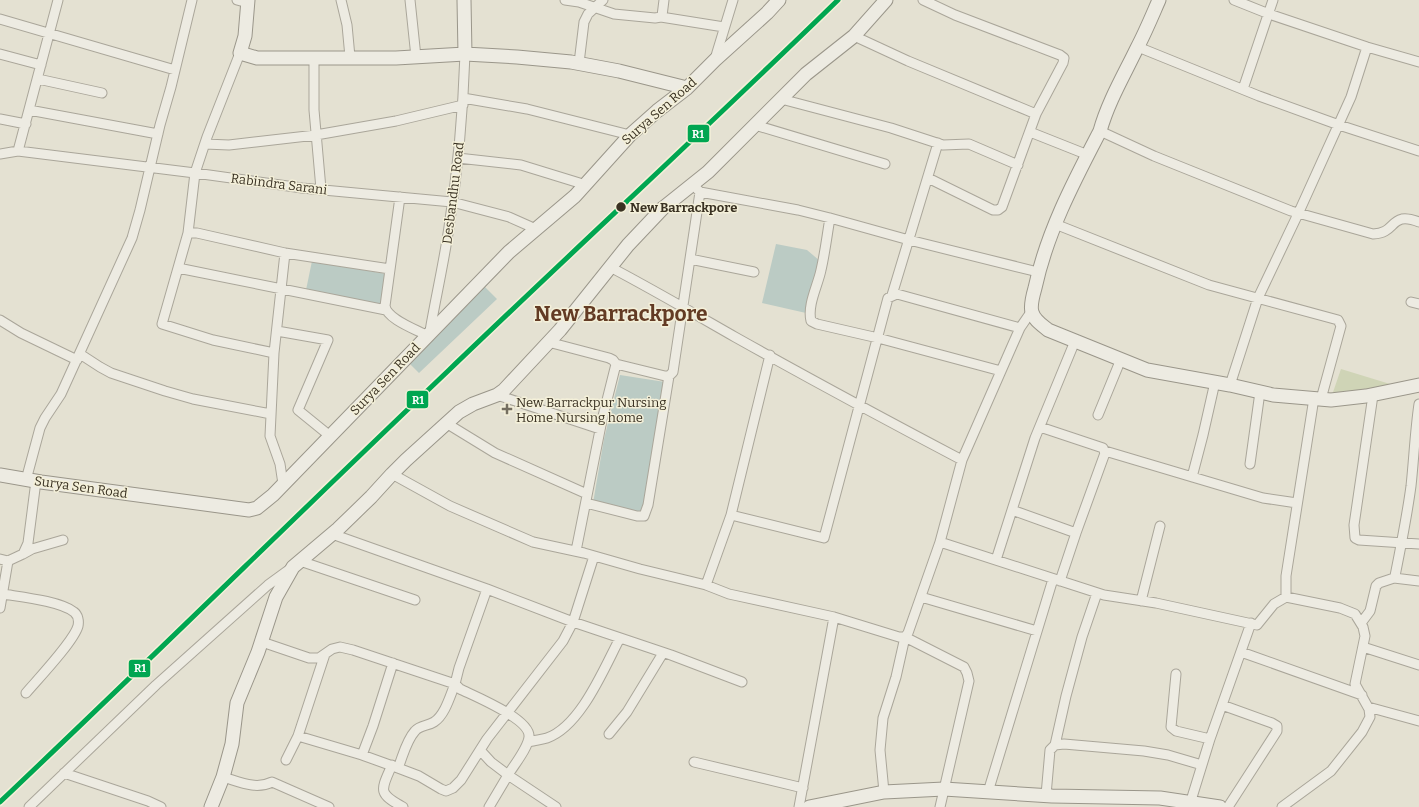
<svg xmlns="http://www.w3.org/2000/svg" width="1419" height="807" viewBox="0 0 1419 807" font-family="Bitter,serif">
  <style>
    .green { fill: #cfd4b6 }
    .water { fill: #bbcbc4 }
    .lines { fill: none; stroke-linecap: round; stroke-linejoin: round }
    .street-casing { stroke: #aaa69a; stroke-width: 11 }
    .secondary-casing { stroke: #9a968a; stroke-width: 15 }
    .street { stroke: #edebe2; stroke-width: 9 }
    .secondary { stroke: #edebe2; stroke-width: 13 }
    .rail-1-casing { stroke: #f4f0d9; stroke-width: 8 }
    .rail-1 { stroke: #00a651; stroke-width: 5 }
    .stop-dot { fill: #393122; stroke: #f4f0d9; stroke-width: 1.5 }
    .poi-dot { fill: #756f60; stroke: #f4f0d9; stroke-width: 1.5 }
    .labels { text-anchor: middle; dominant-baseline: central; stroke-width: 3; stroke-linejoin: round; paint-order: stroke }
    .street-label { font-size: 13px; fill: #393122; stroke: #f4f0d9 }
    .stop-label { font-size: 13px; font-weight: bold; fill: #393122; stroke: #f4f0d9; text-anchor: start }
    .poi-label { font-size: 13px; fill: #393122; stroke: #f4f0d9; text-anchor: start }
    .town-label { font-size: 21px; font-weight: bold; fill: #633b24; stroke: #f4f0d9 }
    .line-badge { stroke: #f4f0d9; stroke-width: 1.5 }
    .badge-label { font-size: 11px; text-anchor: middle; font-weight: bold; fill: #fff }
  </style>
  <rect width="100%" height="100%" fill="#e4e1d2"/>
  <path class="green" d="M1341 369 1390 384 1388 389 1331 398Z"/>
  <path class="water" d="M776 244 807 250 820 261 806 313 762 303Z
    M312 261 386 274 381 306 306 290Z
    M485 287 497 299 419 373 410 364Z
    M620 375 665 382 642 513 593 503 604 439Z"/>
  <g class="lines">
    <g class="street-casing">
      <path id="street" d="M237 0 248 3
        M341 0 347 25 350 57
        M410 0 416 57
        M565 0 579 2 614 14 655 18 661 17 662 16 664 0
        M923 0 955 15 1060 55 1064 58 1063 63 1036 114
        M1234 0 1269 14 1367 47 1419 62
        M661 17 724 27
        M0 19 175 70
        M854 36 908 61 1036 114 1002 207 998 210H993L928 178
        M1138 47 1259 96 1339 125 1419 151
        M0 54 41 65
        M314 57V110L321 189
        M715 59 733 0
        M579 63 584 22 588 14 603 0
        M38 79 102 93
        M1243 89 1273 0
        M463 98 527 109 630 135
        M781 99 891 128 943 145 969 144 1018 165
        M29 110 158 134
        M0 119 26 124
        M755 125 885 164
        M1100 131 1154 156 1291 211 1373 234C1392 233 1390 222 1402 219 1408 218 1414 220 1419 222
        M1030 132 1088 155
        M205 144 229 145 316 135 396 121 463 105
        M18 151 195 173 302 188 452 202 509 217 536 229
        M0 154 18 151 58 0
        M458 158 521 165 586 185
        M700 192 798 210 830 218 909 240 1038 272
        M400 197 385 306C387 319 415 329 426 335
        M830 218C827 235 825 253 821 270 818 285 807 305 811 321L817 324 878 338 1001 371
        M1055 224 1209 285 1338 320 1341 326 1321 399
        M188 233 195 173 207 137 240 53
        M690 259 754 272
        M610 267C652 289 693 313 735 337 810 379 886 420 962 460L940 542
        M178 268 386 310
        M892 295 938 143
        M1411 302 1419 304
        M0 320 21 333 77 360
        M277 331 328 340 298 410 330 436
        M430 331C436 296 444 262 449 227 458 169 463 112 465 54
        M548 342 609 358 613 360 616 364 602 420 576 551
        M274 353 213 340 162 324 188 233H197L285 253 390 269
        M80 354 100 367 111 373 165 391 193 399 271 414
        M770 355 731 515 824 538 888 298 897 294 1020 328
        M616 364 665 376H669L673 372 700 192 697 189
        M1230 385 1258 298 1298 214 1351 97 1367 47
        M497 395 600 429
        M1373 395 1354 525 1355 538 1359 540 1419 544
        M1098 415 1121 359
        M446 423 495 453 587 494
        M1040 427 1103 448 1105 453 1076 533 1060 581
        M1105 451 1263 498 1297 503
        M962 460 1012 346 1020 328 1031 312
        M1250 464 1260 392
        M392 474 450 506 533 542 584 553 640 569 706 585 729 594 834 617 899 637H905L908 633 940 542 1104 595 1156 603 1257 625 1274 604 1286 597 1340 608 1355 614 1363 627 1365 636 1355 684 1369 709 1370 717 1362 732 1331 771 1282 807
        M1192 477 1203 435 1215 382
        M26 480 40 428 45 418 61 394 132 238 140 210 160 125 171 87 192 0
        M283 484 280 464 270 436 274 353 285 253
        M586 503 637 516H644L648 505 669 376
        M1012 510 1076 533
        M332 534 487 589 573 622 671 655 742 682
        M23 554 32 549 63 540
        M0 559 8 561 0 608
        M996 560 1035 438 1075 341
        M8 561 23 554 28 543 36 481
        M300 561 415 600
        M1394 578 1419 581
        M706 585 731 515
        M487 589 459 668 455 684 460 689C474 696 531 719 529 737 528 748 514 765 508 775L556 807
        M3 594C21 597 60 601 74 612 78 615 79 621 78 626 74 641 38 679 26 693
        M921 597 1037 631
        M1286 597V576L1314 398
        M1141 601 1160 526
        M1361 623 1370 611 1376 586 1379 583 1394 578 1395 576C1401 546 1407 516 1411 486 1414 458 1415 431 1419 404
        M262 642 309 658H319L332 649 340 647 353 650 455 684C450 696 445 715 434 722 428 726 420 725 415 731 406 741 403 756 398 768
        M1363 647 1419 665
        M1241 652 1362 695
        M1176 674 1171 727 1176 731 1210 739
        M1222 705 1272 723 1277 726V731L1228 807
        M1368 707 1419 721
        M609 734 627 712 663 653
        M298 736 362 755 398 768 419 776 441 789 446 791 453 788 461 780 487 739 563 641 573 622 594 556
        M529 742C534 740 541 740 547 738 581 726 604 668 620 638
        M1055 745 1066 696 1082 637 1097 593
        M480 750 491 762 508 775 489 807
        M362 755 373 726 393 663
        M286 760 298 736 325 654
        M694 762 803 788
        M392 765C381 790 377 793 403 807
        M64 773 148 801 161 807
        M223 777C240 782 256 790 272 782L329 807
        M884 792 880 750 883 718 896 677 905 637 964 667 967 673 969 681 940 807
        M988 792 1053 579
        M1046 795 1050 750 1055 745 1064 744 1144 751 1168 755 1202 765
        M29 807 156 685 268 585 290 569
        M799 807 834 617
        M1189 807 1210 739 1251 623"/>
    </g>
    <g class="secondary-casing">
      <path id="secondary" d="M248 0 245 36 240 53 257 58H396L465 54 517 57 571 62 619 71 687 88
        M464 0 465 54
        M1159 0C1152 16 1145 33 1137 48 1124 75 1108 102 1100 131 1074 181 1047 232 1035 288 1033 295 1030 306 1032 312 1034 320 1042 325 1048 330L1147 370 1230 385 1273 395 1331 400 1366 396 1419 385
        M0 475 41 482 249 510 257 508 273 495 509 252 575 196 630 135 657 111 687 88 715 60 767 13 779 0
        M211 807 223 777 232 744 237 703 258 652 276 597 293 567 338 529 371 497 392 474 406 460 459 412 473 404 497 395 504 390 560 330 628 245 663 208 708 172 806 74 854 36 886 0
        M809 807 884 792 944 789 1052 796 1160 798 1220 807"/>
    </g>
    <use href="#street" class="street"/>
    <use href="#secondary" class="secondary"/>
    <g class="rail-1-casing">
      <path id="rail-1" d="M0 802C151 659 299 513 449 370 578 246 710 125 838 0"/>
    </g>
    <use href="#rail-1" class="rail-1"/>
  </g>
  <circle class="stop-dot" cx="621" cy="207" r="5.5"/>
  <path class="poi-dot" d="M505 403h4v4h4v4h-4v4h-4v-4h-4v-4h4z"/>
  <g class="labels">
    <g class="street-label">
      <text transform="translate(659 111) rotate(-41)">Surya Sen Road</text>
      <text transform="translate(279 184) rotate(7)">Rabindra Sarani</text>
      <text transform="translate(453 193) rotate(-83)">Desbandhu Road</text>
      <text transform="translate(385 379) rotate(-46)">Surya Sen Road</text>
      <text transform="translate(81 487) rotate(8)">Surya Sen Road</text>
    </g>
    <g class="stop-label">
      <text x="630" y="207">New Barrackpore</text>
    </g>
    <g class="poi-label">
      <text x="516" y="402">New Barrackpur Nursing<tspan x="516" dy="15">Home Nursing home</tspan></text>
    </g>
    <g class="town-label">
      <text x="621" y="314">New Barrackpore</text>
    </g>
  </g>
  <g class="line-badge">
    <rect x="687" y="124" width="23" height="19" rx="4" fill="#00a651"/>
    <rect x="406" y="390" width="23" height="19" rx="4" fill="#00a651"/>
    <rect x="128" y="659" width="23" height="19" rx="4" fill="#00a651"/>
  </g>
  <g class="badge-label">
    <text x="698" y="138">R1</text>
    <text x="418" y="404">R1</text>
    <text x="140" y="672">R1</text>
  </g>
</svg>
